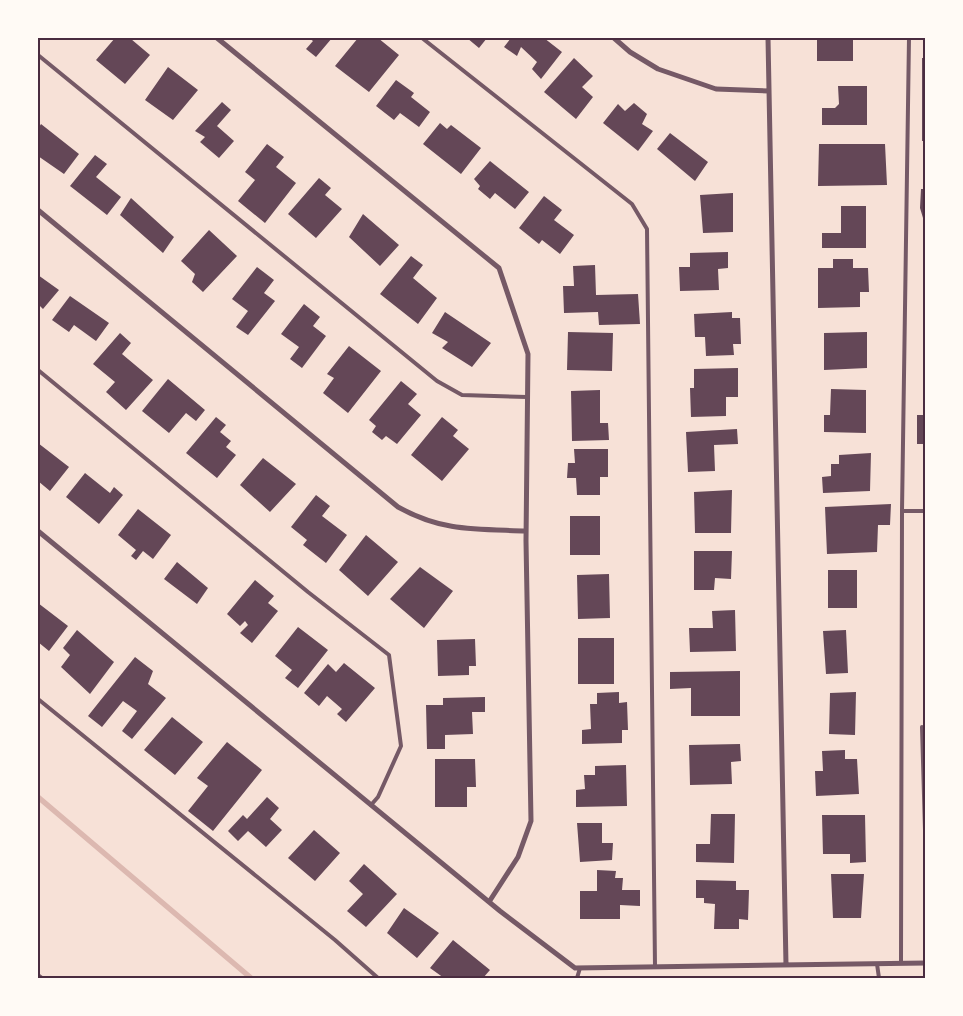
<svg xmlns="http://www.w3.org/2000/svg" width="963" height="1016" viewBox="0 0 963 1016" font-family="'Varela Round',sans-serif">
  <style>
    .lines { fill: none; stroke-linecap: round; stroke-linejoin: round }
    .stream { stroke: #dcb8b0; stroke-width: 5.5 }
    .building { fill: #644757 }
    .service { stroke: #755966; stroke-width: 4 }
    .minor { stroke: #755966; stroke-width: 5 }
    .neatline { fill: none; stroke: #4a2c40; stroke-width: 2 }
  </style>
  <rect width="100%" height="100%" fill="#f7e1d7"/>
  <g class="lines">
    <path class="stream" d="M38 797 251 978"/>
  </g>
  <path class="building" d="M115 38H132L131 39 150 55 125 84 96 60Z
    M309 38H332L316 57 306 49 313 41Z
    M358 38H371L374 40 378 38 399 55 369 92 335 66Z
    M467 38H487L479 48Z
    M511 38H544L562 52 541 79 532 69 537 62 521 47 517 56 504 47Z
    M817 38H853V61H817Z
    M574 58 593 76 582 87 593 97 576 119 544 92Z
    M922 58H926V141H922Z
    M168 67 198 90 173 120 145 100Z
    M396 80 414 93 411 97 430 112 419 127 400 113 394 120 376 106Z
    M838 86H867V125H822V108H835L839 104Z
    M222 102 231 110 217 126 234 141 219 158 200 142 205 137 195 131Z
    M634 103 647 114 642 124 653 131 638 151 603 123 618 104 625 111Z
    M440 123 447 129 451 125 481 148 461 174 423 144Z
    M41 124 79 154 64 174 38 156V129Z
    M670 133 708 162 695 181 657 149Z
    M267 144 284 157 276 167 296 183 265 223 238 201 255 180 245 172Z
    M819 144H885L887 185 818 186Z
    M95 155 107 164 96 177 121 197 107 215 70 186Z
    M490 161 529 192 515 209 495 193 490 199 478 189 480 186 474 179Z
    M319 178 331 188 325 195 342 209 316 238 288 214Z
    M921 189H926V228L920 208Z
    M733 193V232L703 233 700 195Z
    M544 196 562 210 554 220 574 235 560 254 542 240 539 244 519 228Z
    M131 198 174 237 163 253 120 215Z
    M841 206H866V248H822V233H841Z
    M363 214 399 245 380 266 349 237Z
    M209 230 237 256 203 292 192 282 195 274 181 261Z
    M728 252V268L718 269 719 290 680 291 679 267H690V253Z
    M411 256 423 265 413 278 437 298 418 324 380 294Z
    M833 259H853V268H868L869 292H860V307L818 308V268H833Z
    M595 265 596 295 638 294 640 324 599 325 598 312 564 313 563 286H574L573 266Z
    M257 267 274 280 264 293 275 301 248 335 236 327 248 311 232 299Z
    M38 275 59 290 43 309 38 304Z
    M70 296 109 323 96 341 74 325 69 332 52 320Z
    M304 304 320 317 313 326 326 336 302 368 290 359 299 347 281 334Z
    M445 312 491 343 472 367 442 348 448 342 432 333Z
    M732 312V318H740L741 344H733L734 355 706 356 705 337H695L694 314Z
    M568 332 613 333 612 371 567 370Z
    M867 332V368L824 370V333Z
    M120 333 131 343 122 354 153 380 126 410 106 392 115 382 93 364Z
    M349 346 381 371 348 413 323 393 334 378 327 374Z
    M738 368V397H726V416L691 417 690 388H694V369Z
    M168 379 205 410 196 421 186 413 169 433 142 411Z
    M401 381 417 394 408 404 421 415 397 444 386 436 382 440 372 432 376 426 369 420Z
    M831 389 866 390V433L824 432V415H830Z
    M600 390V423H608L609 440 572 441 571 391Z
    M917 415H926V444H917Z
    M216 417 226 425 220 432 231 441 226 447 236 455 217 478 186 453Z
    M442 417 458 430 453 436 469 449 442 481 411 455Z
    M737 429 738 444 714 445 715 471 688 472 686 432Z
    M38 443 69 467 50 491 38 481Z
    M574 449H608V477H600V495H577L576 478H567L568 463H575Z
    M871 453 870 491 823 493 822 477 831 476V464H839V455Z
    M263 458 296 484 270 512 240 485Z
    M85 473 110 493 114 487 123 495 99 524 66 497Z
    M732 490 731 533H695L694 492Z
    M316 495 330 506 322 516 347 535 326 563 303 545 307 540 291 527Z
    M891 504 890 525H878L877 552 827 554 825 507Z
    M138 509 171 535 153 559 143 551 136 560 131 556 136 550 118 535Z
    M570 516H600V555H570Z
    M366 535 398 562 368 596 339 570Z
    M694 551H732L731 579 715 578 714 590H694Z
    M177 562 208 588 197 604 164 579Z
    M420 567 453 591 424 628 390 599Z
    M828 570H857V608H828Z
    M609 574 610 618 578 619 577 575Z
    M255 580 274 596 268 603 278 611 252 643 240 633 248 625 245 621 240 626 227 614Z
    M38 603 68 626 49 651 38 642Z
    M735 610 736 651 690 652 689 628H713L712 611Z
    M298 627 328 650 298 688 285 678 292 670 275 656Z
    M77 630 114 662 90 694 61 667 70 655 63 648Z
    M846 630 848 673 826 674 823 631Z
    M578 638H614V684H578Z
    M475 639 476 666H469V675L438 676 437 640Z
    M135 657 153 671 148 684 166 698 132 739 122 731 137 711 123 701 102 727 88 716Z
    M344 663 375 688 346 722 337 714 342 709 327 696 319 706 304 693 328 664 336 672Z
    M740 671V716H691V688L670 689V672Z
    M619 692V703L627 702 628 730H622V743L582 744V730L591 729 590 704H597V693Z
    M856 692 855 735 829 734 830 693Z
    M485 697V712H472L473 734 445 735V749H427L426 705H443V698Z
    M172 717 203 742 175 775 144 750Z
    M227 742 262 770 213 831 188 811 208 786 197 778Z
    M740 744 741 761 731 762 732 784 690 785 689 745Z
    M845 750V759H857L859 794 816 796 815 771H823L822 751Z
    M435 759H475L476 787H467V807H435Z
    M626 765 627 806 576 807V790L585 789 584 775H595V766Z
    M267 797 279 808 270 819 282 830 266 847 248 831 238 841 228 831 243 815 247 819Z
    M711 814H735L734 863 696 862V844H710Z
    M822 815H865L866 862 850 863V854H823Z
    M577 823H602V843H613L612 860 580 862Z
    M314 830 340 853 315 881 288 858Z
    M364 864 397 894 366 927 347 911 363 894 349 881Z
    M597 870 616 871 615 878H623L622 890H640V906L620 905V919H580V891H597Z
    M831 874H864L861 918H833Z
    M696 880 736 881V890H749L748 920 739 919V929H714L715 904 704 903V898H696Z
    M404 908 439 933 417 958 387 933Z
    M453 940 490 970 483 978H444L430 968Z"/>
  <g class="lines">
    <path class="service" d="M422 38 632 204 647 229 655 967
      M38 55 437 381 462 395 527 397
      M38 370 308 592 389 655 401 746 378 797 371 805
      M902 511H926
      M38 699 335 940 378 978
      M922 727 926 864
      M901 963 902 511 909 38
      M877 964 879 978
      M38 975 42 978
      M577 978 580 968"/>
    <path class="minor" d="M217 38 499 268 528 354 526 541 531 821 518 857 489 902
      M614 38 630 52 658 69 716 89 768 91
      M768 38 786 965
      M38 210 398 507C443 532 476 529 526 531
      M38 531 500 911 575 968 926 963"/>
  </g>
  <rect width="963" height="1016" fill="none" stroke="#fffaf5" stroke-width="78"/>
  <rect x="39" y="39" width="885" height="938" class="neatline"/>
</svg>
